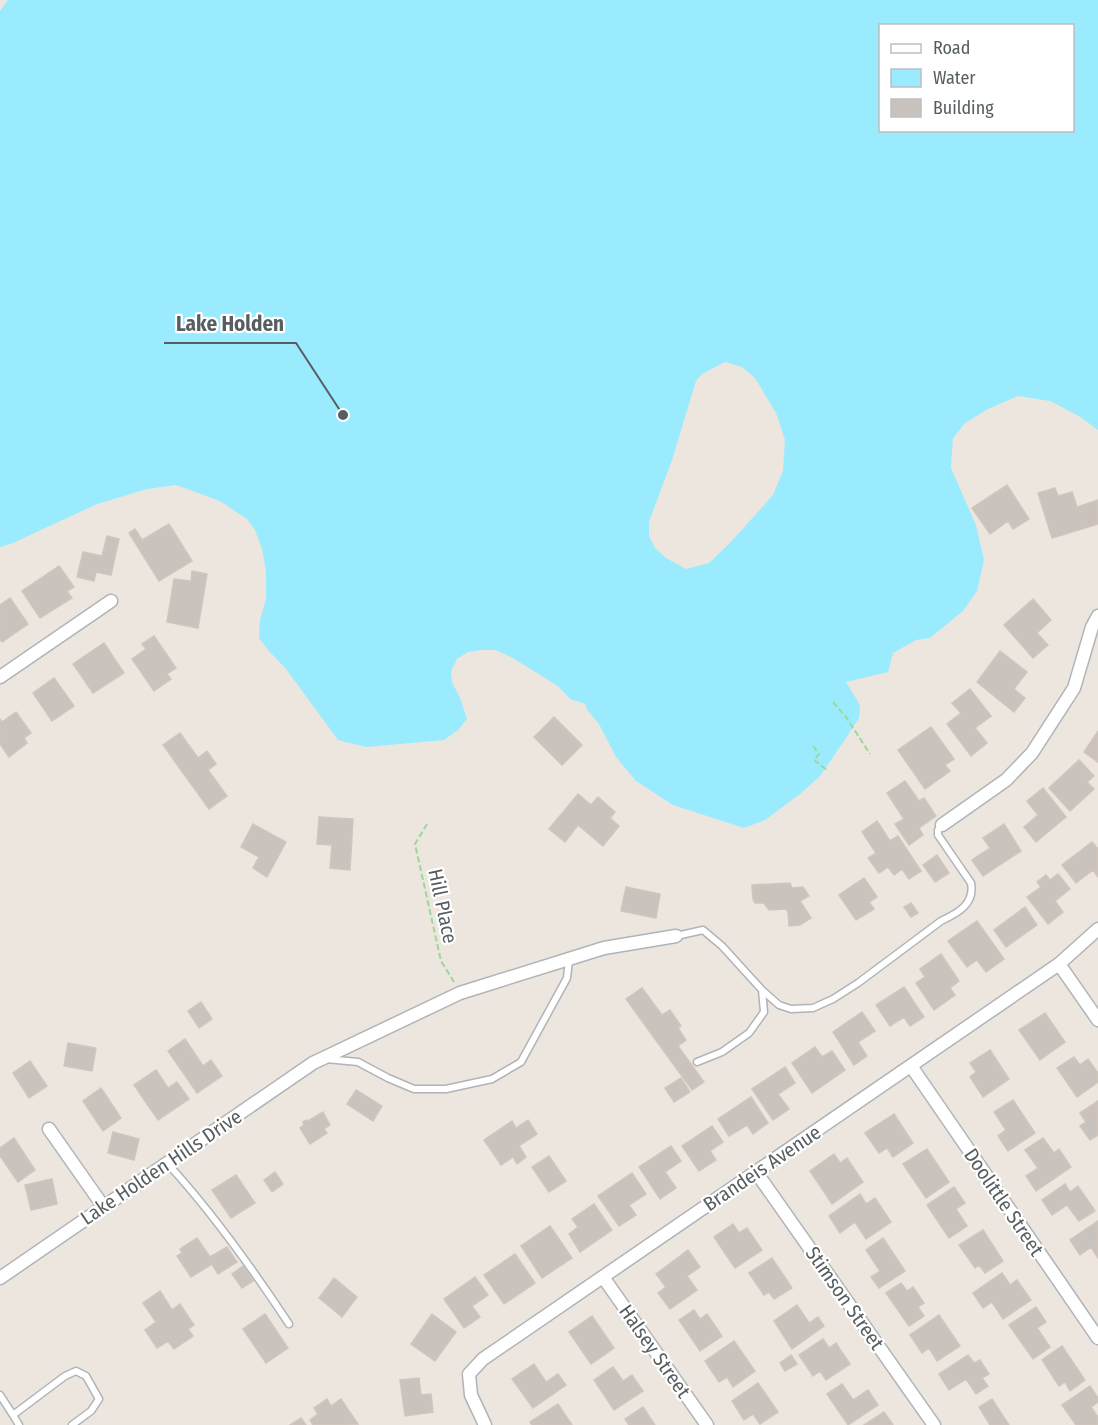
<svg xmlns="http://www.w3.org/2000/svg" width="1098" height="1425" viewBox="0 0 1098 1425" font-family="'Fira Sans Condensed',sans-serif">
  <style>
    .water { fill: #9bebff; fill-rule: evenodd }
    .building { fill: #c9c2bd; stroke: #d1c5bc; stroke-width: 1.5 }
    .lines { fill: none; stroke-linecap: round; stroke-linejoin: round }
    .service-casing { stroke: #afb4b8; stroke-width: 9 }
    .minor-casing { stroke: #afb4b8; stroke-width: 15 }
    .path { stroke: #9bd89c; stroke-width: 2; stroke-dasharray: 6 3; stroke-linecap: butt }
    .service { stroke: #fff; stroke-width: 6 }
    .minor { stroke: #fff; stroke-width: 12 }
    .labels { text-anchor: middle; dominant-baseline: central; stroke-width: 4.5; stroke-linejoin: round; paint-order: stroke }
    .street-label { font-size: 20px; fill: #575e61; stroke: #fff }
    .leader { fill: none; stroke: #575e61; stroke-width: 2 }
    .callout-dot { fill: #575e61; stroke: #fff; stroke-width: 2 }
    .callout-label { font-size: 21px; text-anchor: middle; font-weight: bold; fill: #575e61; stroke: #fff; stroke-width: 4.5; stroke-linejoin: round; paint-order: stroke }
  </style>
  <rect width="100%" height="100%" fill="#ece6de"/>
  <path class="water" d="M8 0H1098V430L1079 416 1050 401 1018 396 988 409 965 423 953 438 951 468 976 525 984 560 977 591 963 611 930 638 916 640 893 653 888 672 846 682 860 705 859 718 844 741 820 776 800 794 765 820 744 828 673 805 636 781 616 757 599 724 588 711 585 704 570 699 558 686 511 657 495 650H482L468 652 457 659 451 671 452 682 460 698 467 719 458 730 444 740 366 747 338 740 286 669 268 650 259 638 260 620 266 599V571L262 549 255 530 247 519 220 501 176 485 147 489 97 504 13 543 0 547V11ZM880 26H1072V130H880ZM725 362 742 367 755 378 776 413 785 440 783 471 773 495 729 544 709 563 686 569 666 558 655 548 649 536V522L672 460 696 381 702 374Z"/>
  <path class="building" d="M1007 485 1029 519 1013 529 1008 521 990 534 972 508Z
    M1055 488 1058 496 1072 492 1077 507 1098 500V524L1052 538 1038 493Z
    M169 524 192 561 159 581 129 533 135 529 142 540Z
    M107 536 119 539 111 575 96 572 94 581 77 577 83 552 102 556Z
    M59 566 74 587 67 591 72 598 40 618 22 591Z
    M192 571 207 574 198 628 167 622 174 579 191 581Z
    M10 598 28 624 2 642 0 639V605Z
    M1033 599 1051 620 1037 633 1048 645 1033 658 1004 625Z
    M154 636 176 668 167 674 171 679 154 691 132 659 146 649 142 644Z
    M104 643 124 673 93 693 73 664Z
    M1000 651 1027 672 1014 689 1025 698 1014 712 977 682Z
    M54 678 74 706 52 721 33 693Z
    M970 689 991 716 975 728 987 743 971 756 947 724 961 713 952 703Z
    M16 712 31 733 24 738 27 743 9 757 0 744V719L2 722Z
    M554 717 582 745 562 765 534 737Z
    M931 727 954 759 945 765 950 771 925 789 898 750Z
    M1098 731V762L1084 752Z
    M180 733 198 758 207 751 216 764 208 770 227 796 209 809 163 745Z
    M1079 760 1094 776 1087 782 1094 789 1070 811 1049 788Z
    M905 781 919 801 924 798 936 816 919 828 923 835 909 845 895 824 904 819 887 793Z
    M1043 788 1066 817 1036 842 1024 827 1038 815 1027 801Z
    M578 794 591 805 598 797 615 812 610 818 619 826 603 846 578 825 565 842 549 829Z
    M319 817 353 819 350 870 330 868 332 845 317 844Z
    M877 821 890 841 898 836 921 871 909 879 902 869 894 875 888 867 879 873 868 858 876 853 862 832Z
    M253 824 286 842 267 877 253 868 259 857 241 847Z
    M1004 824 1021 851 983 876 972 860 990 848 983 838Z
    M1092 842 1098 849V877L1093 870 1076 883 1062 865Z
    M937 855 949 873 935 882 923 865Z
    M1058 874 1070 889 1055 901 1063 912 1048 924 1027 897 1041 887 1037 882 1046 875 1050 880Z
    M864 878 877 897 869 902 874 909 856 920 839 895Z
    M790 883 792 888 803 887 809 896 800 901 811 918 800 925 789 926 788 912 786 909 769 910 764 903H755L753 899 752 885Z
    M626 887 660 894 656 918 621 911Z
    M911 903 918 913 911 917 904 907Z
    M1025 907 1037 925 1006 947 994 930Z
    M977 921 1004 959 986 972 977 960 967 967 948 941Z
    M941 954 959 981 950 988 955 995 934 1010 916 983 925 977 920 969Z
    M904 987 924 1017 910 1026 904 1017 890 1026 876 1005Z
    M642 988 662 1015 670 1010 681 1026 678 1028 686 1040 678 1046 704 1082 692 1090 626 999Z
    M201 1002 212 1019 199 1028 188 1011Z
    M862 1012 875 1031 858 1042 867 1056 854 1065 833 1032Z
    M1045 1013 1065 1042 1040 1060 1019 1030Z
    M185 1039 203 1066 211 1060 222 1076 197 1093 168 1051Z
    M68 1043 96 1048 92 1071 64 1066Z
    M815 1047 822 1057 832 1051 845 1070 812 1093 792 1063Z
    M990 1050 1009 1079 983 1097 970 1077 976 1072 970 1063Z
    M1074 1057 1080 1065 1088 1059 1098 1073V1082L1077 1097 1057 1068Z
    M30 1061 47 1086 29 1098 13 1073Z
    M785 1067 795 1083 778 1094 789 1109 773 1120 752 1089Z
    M156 1070 168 1088 177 1082 189 1099 158 1120 134 1085Z
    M681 1078 690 1092 674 1102 665 1088Z
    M101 1088 121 1118 103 1131 83 1101Z
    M356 1090 382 1106 373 1121 347 1104Z
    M751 1097 768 1123 753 1134 747 1125 729 1136 718 1119Z
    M1013 1100 1035 1133 1008 1151 998 1136 1006 1130 994 1112Z
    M1098 1101V1135L1090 1140 1080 1126 1086 1122 1080 1113Z
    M323 1112 330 1125 324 1129 327 1133 310 1144 300 1128 304 1125 303 1122 306 1120 308 1121Z
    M894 1114 913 1143 893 1157 887 1148 879 1153 865 1133Z
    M528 1120 537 1134 519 1146 526 1157 517 1164 513 1157 501 1165 484 1140 512 1121 516 1128Z
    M712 1126 723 1142 710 1151 716 1160 699 1171 682 1146Z
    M113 1132 139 1139 134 1160 108 1153Z
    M14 1138 35 1170 18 1182 0 1156V1148Z
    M1043 1138 1054 1153 1059 1149 1071 1167 1036 1191 1026 1176 1038 1168 1025 1150Z
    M671 1146 681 1161 665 1172 676 1188 660 1199 639 1167Z
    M927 1149 949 1182 926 1198 903 1164Z
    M834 1154 840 1163 847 1158 863 1182 832 1204 810 1171Z
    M549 1156 566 1181 549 1192 532 1167Z
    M275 1172 283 1184 272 1192 264 1180Z
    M632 1173 646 1194 629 1205 636 1215 619 1226 598 1196Z
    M236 1175 255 1203 231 1218 212 1190Z
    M52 1179 57 1204 31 1210 25 1185Z
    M1065 1184 1070 1192 1078 1186 1095 1211 1079 1221 1067 1205 1052 1215 1042 1200Z
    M954 1187 965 1203 956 1209 967 1226 949 1238 927 1205Z
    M860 1194 866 1204 875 1198 891 1222 866 1239 855 1222 840 1233 829 1216Z
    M594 1204 612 1230 580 1252 569 1234 578 1227 572 1219Z
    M1098 1221V1258L1091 1247 1080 1255 1070 1240Z
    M733 1224 739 1233 747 1228 762 1250 735 1268 714 1237Z
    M550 1226 572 1258 542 1278 521 1246Z
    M983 1230 1003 1261 985 1273 979 1265 975 1268 959 1245Z
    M197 1238 210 1257 227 1247 237 1262 218 1274 212 1264 191 1277 177 1256 182 1253 180 1249Z
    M883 1238 905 1271 879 1288 871 1277 880 1271 866 1250Z
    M688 1250 700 1267 687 1276 697 1290 670 1309 658 1293 666 1287 656 1274Z
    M515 1254 535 1283 504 1304 484 1275Z
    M772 1258 792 1288 774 1299 769 1292 764 1295 749 1273Z
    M243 1266 253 1281 242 1288 232 1274Z
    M1002 1273 1010 1285 1017 1280 1031 1300 1003 1319 992 1302 983 1308 973 1293Z
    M475 1277 488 1295 472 1306 480 1317 464 1328 444 1299Z
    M334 1278 357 1297 342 1317 319 1298Z
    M901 1283 907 1291 913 1287 924 1303 918 1307 924 1316 909 1326 886 1293Z
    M160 1291 172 1310 180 1304 194 1325 188 1329 193 1336 174 1349 168 1341 157 1348 145 1330 156 1322 143 1303Z
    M797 1305 809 1323 818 1317 824 1326 792 1349 774 1321Z
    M1036 1307 1046 1322 1037 1328 1050 1347 1033 1359 1009 1325Z
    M694 1310 700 1319 707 1314 722 1336 700 1351 679 1320Z
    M265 1314 288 1348 266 1363 243 1329Z
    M432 1314 456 1332 435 1361 411 1344Z
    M939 1315 960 1346 937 1361 929 1348 922 1353 910 1335Z
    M592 1316 614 1348 591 1364 569 1332Z
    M823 1339 829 1348 836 1343 850 1364 826 1380 820 1371 813 1376 799 1355Z
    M734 1341 755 1371 733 1387 727 1377 719 1382 705 1361Z
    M1062 1346 1085 1380 1070 1391 1065 1382 1059 1386 1042 1360Z
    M791 1355 797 1364 785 1371 780 1363Z
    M968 1355 974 1363 980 1360 989 1374 982 1378 988 1386 976 1394 966 1379 949 1390 939 1374Z
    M534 1364 546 1382 558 1374 566 1385 533 1408 512 1379Z
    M613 1367 623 1381 632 1375 643 1391 614 1410 594 1380Z
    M419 1378 421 1395 431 1394 433 1412 405 1416 400 1380Z
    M758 1383 778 1412 760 1424 753 1414 744 1420 732 1401Z
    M842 1384 853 1400 868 1390 878 1405 848 1425 827 1394Z
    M1090 1386 1098 1398V1402L1091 1407 1098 1417V1425H1076L1062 1405Z
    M327 1399 331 1406 341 1399 358 1424 313 1425 310 1420 318 1414 314 1408Z
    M992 1399 1009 1425H990L979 1407Z
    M558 1404 572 1425H532L530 1422Z
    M643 1407 655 1425H629L625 1419Z
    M884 1412 893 1425H864Z
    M301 1418 306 1425H290Z"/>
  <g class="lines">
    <g class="service-casing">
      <path id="service" d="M676 936 703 930 722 946 762 990 764 1012 749 1033 722 1052 697 1062
        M762 990 779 1005 791 1009 813 1008 833 999 858 983 941 921C958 913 975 904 971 883L938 835V830L941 825
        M326 1059 358 1062 388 1078 414 1089H446L492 1079 521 1062 567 978 569 960
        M167 1163C213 1213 252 1268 289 1324
        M0 1395 13 1415
        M19 1425 13 1415 65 1376 76 1371 86 1376 99 1399 91 1411 72 1425"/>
    </g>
    <g class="minor-casing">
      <path id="minor" d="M0 677 111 601
        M942 825 1006 780 1032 753 1074 688 1092 627 1098 616
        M1059 964 1098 1020
        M911 1066 1098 1338
        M49 1129 103 1206
        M756 1172 934 1425
        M603 1277 707 1425
        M0 1278 313 1063 460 993 604 948 676 936
        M485 1425 471 1395 469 1374 483 1359 1059 964 1098 929"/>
    </g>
    <path class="path" d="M833 702 846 717 870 754
      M813 746 819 754 814 760 827 770
      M427 824 415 844 441 961 454 982"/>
    <use href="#service" class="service"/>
    <use href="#minor" class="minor"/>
  </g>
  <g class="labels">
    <g class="street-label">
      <text transform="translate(443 906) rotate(78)">Hill Place</text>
      <text transform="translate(161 1167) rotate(-34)">Lake Holden Hills Drive</text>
      <text transform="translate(762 1168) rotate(-34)">Brandeis Avenue</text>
      <text transform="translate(1004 1202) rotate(56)">Doolittle Street</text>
      <text transform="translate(845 1298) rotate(55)">Stimson Street</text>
      <text transform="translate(655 1351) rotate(55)">Halsey Street</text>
    </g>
  </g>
  <path class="leader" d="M343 415L296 343H164"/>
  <circle class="callout-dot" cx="343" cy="415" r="6"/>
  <g class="callout-label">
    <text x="230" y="331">Lake Holden</text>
  </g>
  <rect x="879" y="24" width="195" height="108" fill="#ffffff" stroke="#bcbfc0" stroke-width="1.5"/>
  <rect x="891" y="44" width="30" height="9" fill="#ffffff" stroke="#bcbfc0" stroke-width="1.5"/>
  <text x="933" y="54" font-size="18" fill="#575e61">Road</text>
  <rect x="891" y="69" width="30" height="18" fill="#9bebff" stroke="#bcbfc0" stroke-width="1.5"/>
  <text x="933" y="84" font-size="18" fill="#575e61">Water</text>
  <rect x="891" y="99" width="30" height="18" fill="#c9c2bd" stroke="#bcbfc0" stroke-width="1.5"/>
  <text x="933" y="114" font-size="18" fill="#575e61">Building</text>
</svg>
